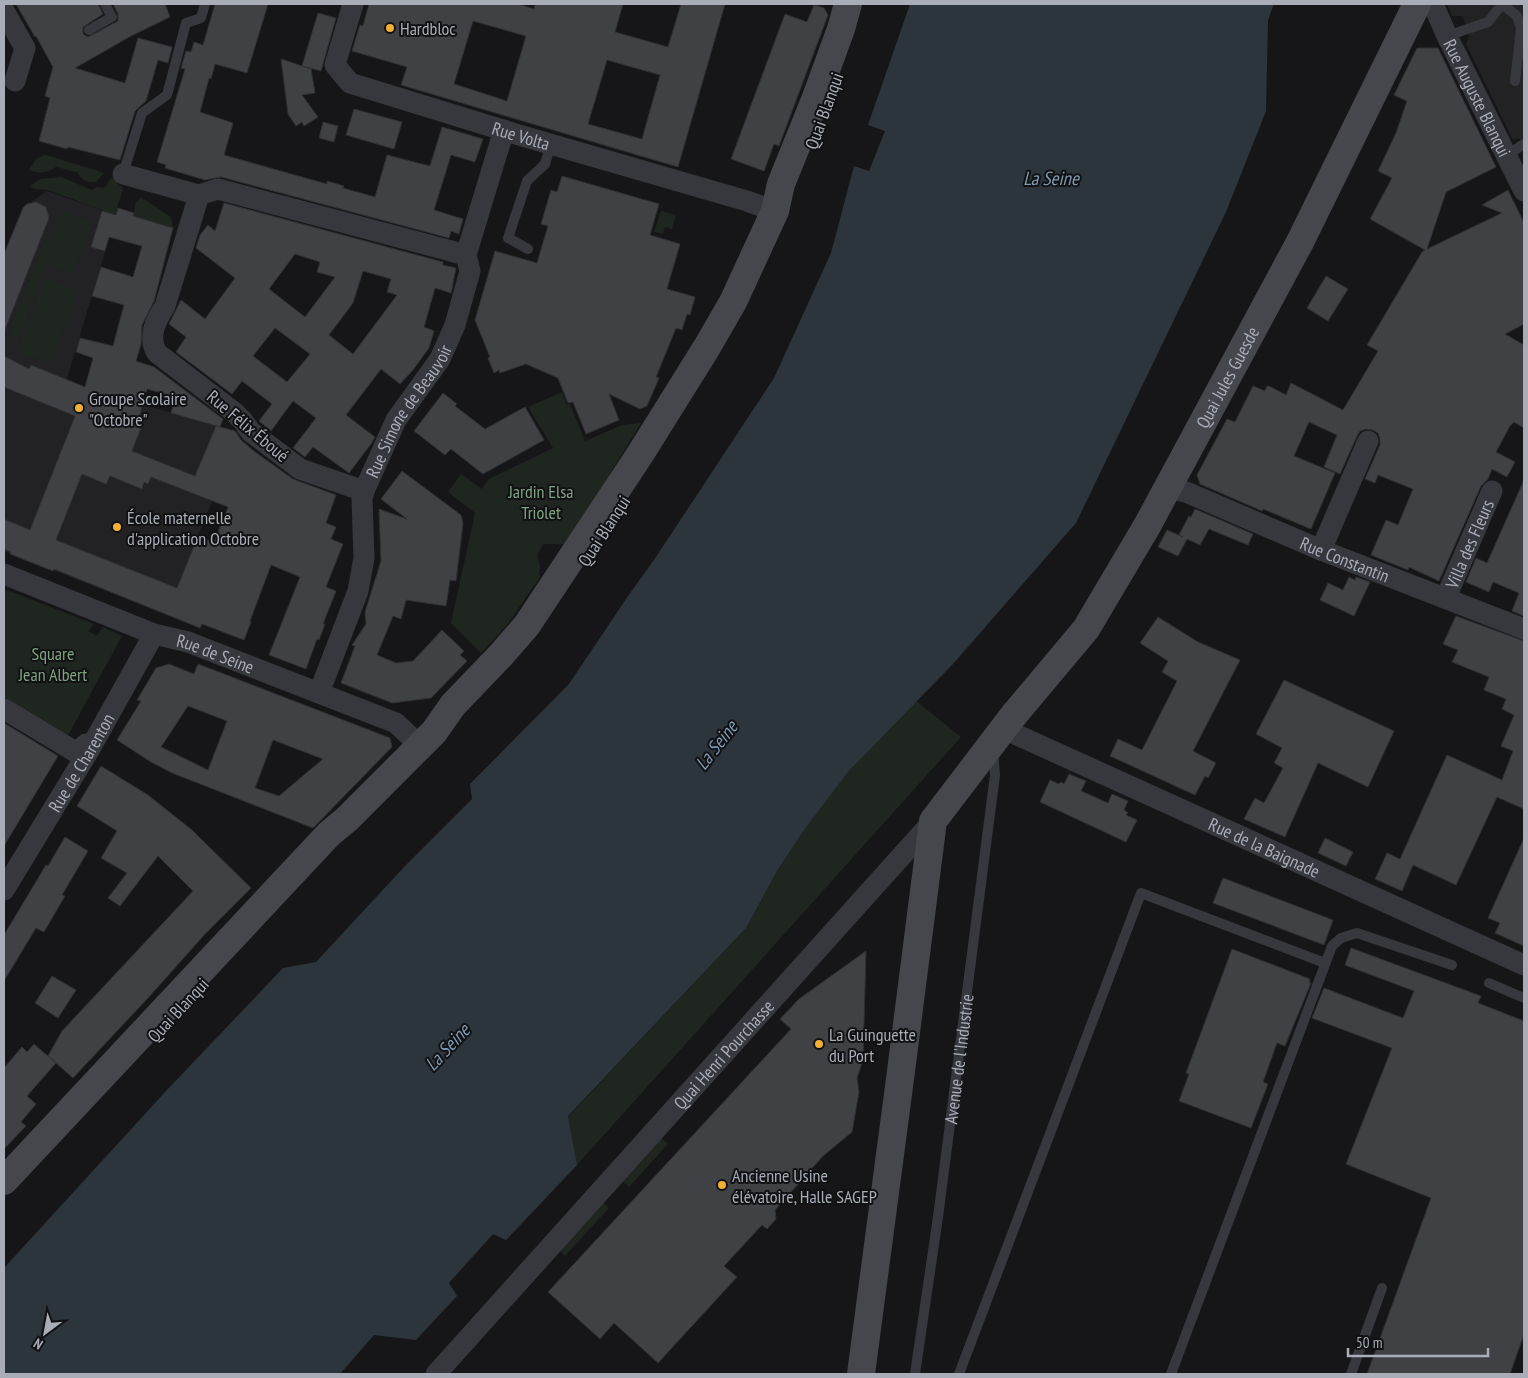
<svg xmlns="http://www.w3.org/2000/svg" width="1528" height="1378" viewBox="0 0 1528 1378" font-family="'PT Sans Narrow',sans-serif">
  <style>
    .built { fill: #222225 }
    .green { fill: #1e261f }
    .water { fill: #2c353c }
    .building { fill: #404145; stroke: #303034; fill-rule: evenodd }
    .lines { fill: none; stroke-linecap: round; stroke-linejoin: round }
    .lane { stroke: #37383d; stroke-width: 10 }
    .street { stroke: #37383d; stroke-width: 21 }
    .secondary { stroke: #45474d; stroke-width: 28 }
    .poi-dot { fill: #f2b134; stroke: #111113; stroke-width: 2 }
    .labels { text-anchor: middle; dominant-baseline: central; stroke-width: 4; stroke-linejoin: round; paint-order: stroke }
    .poi-label { font-size: 18px; fill: #a8adb8; stroke: #111113; text-anchor: start }
    .street-label { font-size: 18px; fill: #a8adb8; stroke: #111113 }
    .park-label { font-size: 18px; fill: #7fa381; stroke: #111113 }
    .water-label { font-size: 19px; font-style: italic; fill: #7f9bb3; stroke: #111113 }
  </style>
  <rect width="100%" height="100%" fill="#161618"/>
  <path class="built" d="M1447 4H1524V146L1519 138 1513 140 1466 44 1469 37 1463 16H1452Z
    M47 191 116 215 66 382 240 433 166 614 4 551V254L23 208Z"/>
  <path class="green" d="M44 155 50 156 104 173 96 182C86 183 82 180 77 172L56 167C47 173 40 174 29 170L36 159Z
    M61 177 92 190 97 187 105 188 110 179 113 178 123 189 115 215 48 190 34 189 30 186 40 179Z
    M141 197 171 217 173 228 133 216 136 202Z
    M62 211 93 223 73 274 47 264 18 339 8 334 46 237 51 239Z
    M661 211 676 215 672 229 665 227 663 234 654 232Z
    M46 278 79 291 50 364 17 351Z
    M562 392 567 405 570 404 585 441 622 425 641 423 594 500 564 544H543L537 556 540 565 539 575 540 577 507 625 481 653 451 623 475 513 448 492 461 474 482 489 489 479 553 448 528 407Z
    M4 589 94 624 89 631 97 636 103 627 122 636 65 741 4 705Z
    M916 701 961 737 577 1165 568 1117 746 928 777 871 802 833 848 772Z
    M661 1138 668 1144 629 1187 622 1181Z
    M603 1202 609 1208 565 1256 559 1250Z"/>
  <path class="water" d="M910 4H1274L1268 20 1266 111 1226 212 1076 523 953 664 848 772 802 833 777 871 746 928 568 1116 577 1165 506 1240 493 1234 449 1283 457 1296 416 1340 374 1335 340 1374H4V1268L166 1091 283 968 316 962 406 865 472 799 470 784 569 684 628 596 654 560 774 378 831 253 854 166 869 171 885 131 868 125Z"/>
  <path class="building" d="M16 4H98L103 14 83 27V34L88 37 118 21V14L113 4H165L170 17 131 36 75 68 125 83 138 38 172 47 168 63 158 60 146 101 135 111 120 160 68 147 67 149 39 141 50 98 45 96 53 67 36 36 35 37Z
    M215 4H268L247 73 215 64 211 79 209 78 200 112 233 123 224 155 327 184V181L344 186 343 188 375 197 387 155 430 166 442 127 483 139 475 162 451 155 434 210 463 219 459 234 451 231 449 238 221 177 205 180 165 168 166 165 157 162 185 69 181 68 186 51 191 52 194 42 203 45Z
    M369 4H518L534 9 535 4H623L615 32 668 47 681 4H725L678 167 401 85 407 67 352 51 360 25 363 26ZM473 21 526 36 507 101 454 84ZM607 60 660 75 642 139 588 124Z
    M814 5 824 8 828 15 779 146 774 144 764 171 731 159 785 14 807 22Z
    M318 13 336 18 321 71 302 66Z
    M1417 48H1438L1496 167 1446 192 1427 249 1502 213 1482 205 1508 190 1524 223V324L1505 334 1524 345V428L1514 422 1510 426 1496 452 1515 462 1507 477 1492 469 1488 479 1481 486 1439 581 1409 567 1408 570 1371 555 1386 520 1398 525 1413 489 1378 475 1375 483 1365 479 1380 445V439L1378 433 1373 430 1366 429 1360 431 1357 436 1340 474 1324 467 1337 435 1309 422 1294 456 1335 473 1311 529 1263 509 1262 511 1200 484 1197 475 1227 419 1235 422 1253 386 1265 391 1267 386 1271 387 1286 395 1291 383 1343 410 1378 351 1367 345 1422 252 1425 250 1370 219 1392 178 1378 171 1396 133 1407 101 1394 95Z
    M281 59 311 69 315 93 302 95 318 117 304 126 302 122 296 126 288 114Z
    M354 109 402 122 394 149 346 135Z
    M323 122 338 126 334 142 319 138Z
    M562 176 659 204 650 235 680 244 667 289 695 297 690 315 687 314 682 330 676 328 656 377 659 378 647 406 640 409 609 394 619 420 586 434 573 402 568 403 558 378 526 364 500 373 499 370 494 373 488 358 490 357 475 320 495 251 537 263 548 226 541 224 551 190 557 192Z
    M36 202 46 207 49 218 4 332V254L23 208 27 204Z
    M224 203 443 262V265L456 268 451 293 435 288 424 327 434 331 429 348 413 370 400 384 381 369 346 415 375 437 371 444 349 473 313 447 305 457 293 448 316 418 293 401 271 431 259 421 272 404 242 381 232 394 176 352 186 337 169 324 181 300 205 319 235 278 196 248 200 235 208 225 215 231ZM295 254 320 262 317 272 335 277 305 317 269 289ZM363 271 391 279 387 292 397 295 353 354 329 335 353 303ZM275 328 310 354 287 382 253 356Z
    M118 208 134 213 133 216 173 228 154 301 142 325 141 344 136 361 154 367 223 419 220 427 171 413 176 397 147 389 139 417 144 420 132 451 195 476 216 426 235 431 241 440 255 452 293 479 336 495 326 523 336 527 331 539 343 544 326 587 336 591 323 624H325L319 640 317 639 306 669 269 655 300 577 271 565 250 621 251 622 244 640 202 624 200 628 54 569 53 571 10 554 11 552 4 549V519L30 530 75 416 4 387V356L29 369 31 365 85 387 93 358 76 352 80 338 113 346 124 305 92 296 101 267 133 277 142 246 109 237 105 251 91 247 102 211 116 215ZM82 474 106 484 110 476 142 489 144 482 148 484 151 477 228 507 214 542 198 536 177 588 56 540Z
    M1326 276 1348 289 1328 321 1307 308Z
    M443 393 457 404 455 406 485 429 525 407 544 440 483 474 451 449 445 455 414 431Z
    M402 471 461 515 463 523 456 581 450 580 446 606 406 600 401 619 393 616 377 655 396 663 413 661 442 630 464 651 460 655 467 661 431 698 392 703 341 683 355 646 352 645 366 624 365 612 381 561 379 509 407 519 381 499Z
    M1524 480V616L1512 611 1519 593 1493 582 1489 592 1466 582 1476 558 1487 563Z
    M1195 509 1253 534 1248 545 1209 529 1200 545 1187 539 1178 556 1158 547 1167 530 1183 537 1179 535 1189 516 1191 517Z
    M1349 577 1355 580 1356 577 1370 582 1354 616 1320 600 1328 583 1343 590Z
    M1456 616 1524 641V809L1497 797 1456 885 1413 865 1402 891 1375 879 1387 853 1400 859 1447 755 1502 780 1513 751 1501 746 1514 715 1502 709 1506 699 1484 690 1489 677 1452 662 1458 650 1443 644Z
    M1158 617 1198 642 1240 660 1193 751 1216 763 1208 778 1205 776 1195 795 1110 756 1118 739 1142 750 1177 681 1162 672 1168 661 1140 643Z
    M169 664 194 674 198 664 390 738 392 747 313 828 172 773 151 762 117 740 141 701 137 700 156 668ZM188 706 227 721 208 770 161 747ZM273 740 323 759 279 796 255 788Z
    M1284 680 1394 731 1368 787 1318 763 1285 837 1244 819 1255 798 1264 803 1283 768 1274 763 1282 748 1256 734Z
    M4 723 58 756 4 846Z
    M101 766 148 795 192 830 251 888 205 934 148 998 73 1078 48 1056 62 1031 193 891 158 856 120 906 108 898 127 873 101 858 117 831 77 806Z
    M1069 774 1086 781 1081 791 1108 803 1112 794 1128 801 1124 810 1128 813 1126 815 1137 820 1126 842 1040 802 1050 780 1059 784 1061 782 1064 784Z
    M65 837 88 851 62 895 65 896 44 932 36 928 4 981V935L46 865 48 866Z
    M1325 838 1353 852 1346 866 1318 853Z
    M1524 838V946L1495 933 1500 923 1488 918Z
    M1223 878 1333 920 1324 945 1213 903Z
    M1351 948 1481 996 1478 1003 1524 1021V1334L1510 1374H1367L1431 1198 1346 1164 1392 1048 1312 1018 1324 988 1403 1018 1414 991 1345 965Z
    M1232 949 1310 979 1309 982 1311 983 1285 1046 1277 1043 1263 1082 1268 1084 1251 1128 1179 1101 1189 1074 1186 1073Z
    M866 951 863 1060 857 1078 859 1092 852 1132 823 1156 775 1210 776 1219 767 1229 762 1225 724 1266 737 1277 658 1363 614 1323 600 1339 548 1292 791 1029 780 1019 799 999Z
    M52 976 76 990 58 1018 35 1003Z
    M34 1044 56 1063 27 1096 36 1104 21 1122 26 1126 4 1149V1068L22 1047 27 1052Z"/>
  <g class="lines">
    <g class="lane">
      <path d="M1502 4 1517 16 1521 28 1515 81"/>
      <path d="M89 30 112 17 105 4"/>
      <path d="M1447 36 1488 22 1502 4"/>
      <path d="M1506 156 1524 144"/>
      <path d="M123 174 142 113 167 95 186 23 201 18 205 4"/>
      <path d="M528 249 508 238 527 181 545 164 551 144"/>
      <path d="M1489 983 1524 998"/>
      <path id="s1" d="M915 1374 938 1217 995 775 993 751"/>
      <path d="M959 1374 1141 893 1325 963"/>
      <path d="M1171 1374 1332 946 1341 938 1357 933 1452 965"/>
      <path d="M1351 1374 1382 1288"/>
    </g>
    <g class="street">
      <path id="s2" d="M353 4 335 65 350 83 519 135 747 201 775 211"/>
      <path id="s3" d="M1433 4 1447 36 1524 191"/>
      <path d="M4 11 25 48 15 81"/>
      <path d="M123 174 199 195"/>
      <path id="s4" d="M1168 488 1186 492 1321 550 1524 629"/>
      <path d="M364 491 300 469 251 432 243 421 234 412 157 353C147 337 156 320 165 306L199 195 218 189 466 255"/>
      <path d="M1321 550 1368 441"/>
      <path id="s5" d="M4 574 154 634 188 642 396 723 420 746"/>
      <path id="s6" d="M1446 597 1492 491"/>
      <path id="s7" d="M319 693 358 591 364 558 362 499 364 491 396 420 440 359 455 325 470 271 466 255 504 130"/>
      <path d="M4 709 74 751H79L86 744"/>
      <path id="s8" d="M1004 729 1524 965"/>
      <path id="s9" d="M4 890 91 747 154 634"/>
      <path id="s10" d="M436 1374 933 821"/>
    </g>
    <g class="secondary">
      <path d="M4 1181 329 834 347 819 434 732 453 705 501 655 527 625 639 456 707 347 733 302 775 211 781 184 815 100 841 29 848 4"/>
      <path id="s11" d="M861 1374 900 1079 933 821 1013 716 1086 629 1147 526 1300 242 1417 4"/>
    </g>
  </g>
  <g class="poi-dot">
    <circle cx="390" cy="28" r="5"/>
    <circle cx="79" cy="408" r="5"/>
    <circle cx="117" cy="527" r="5"/>
    <circle cx="819" cy="1044" r="5"/>
    <circle cx="722" cy="1185" r="5"/>
  </g>
  <g class="labels">
    <g class="poi-label">
      <text x="400" y="28">Hardbloc</text>
      <text x="89" y="398">Groupe Scolaire<tspan x="89" dy="21">"Octobre"</tspan></text>
      <text x="127" y="517">École maternelle<tspan x="127" dy="21">d'application Octobre</tspan></text>
      <text x="829" y="1034">La Guinguette<tspan x="829" dy="21">du Port</tspan></text>
      <text x="732" y="1175">Ancienne Usine<tspan x="732" dy="21">élévatoire, Halle SAGEP</tspan></text>
    </g>
    <g class="street-label">
      <text stroke="none"><textPath href="#s3" startOffset="104">Rue Auguste Blanqui</textPath></text>
      <text transform="translate(824 111) rotate(-70)">Quai Blanqui</text>
      <text stroke="none"><textPath href="#s2" startOffset="266">Rue Volta</textPath></text>
      <text stroke="none"><textPath href="#s11" startOffset="1092">Quai Jules Guesde</textPath></text>
      <text stroke="none"><textPath href="#s7" startOffset="302">Rue Simone de Beauvoir</textPath></text>
      <text transform="translate(248 426) rotate(40)">Rue Félix Éboué</text>
      <text transform="translate(604 531) rotate(-57)">Quai Blanqui</text>
      <text stroke="none"><textPath href="#s6" startOffset="58">Villa des Fleurs</textPath></text>
      <text stroke="none"><textPath href="#s4" startOffset="191">Rue Constantin</textPath></text>
      <text stroke="none"><textPath href="#s5" startOffset="226">Rue de Seine</textPath></text>
      <text stroke="none"><textPath href="#s9" startOffset="149">Rue de Charenton</textPath></text>
      <text stroke="none"><textPath href="#s8" startOffset="286">Rue de la Baignade</textPath></text>
      <text transform="translate(178 1010) rotate(-47)">Quai Blanqui</text>
      <text stroke="none"><textPath href="#s10" startOffset="430">Quai Henri Pourchasse</textPath></text>
      <text stroke="none"><textPath href="#s1" startOffset="318">Avenue de l'Industrie</textPath></text>
    </g>
    <g class="park-label">
      <text x="541" y="491">Jardin Elsa<tspan x="541" dy="21">Triolet</tspan></text>
      <text x="53" y="653">Square<tspan x="53" dy="21">Jean Albert</tspan></text>
    </g>
    <g class="water-label">
      <text x="1051" y="178">La Seine</text>
      <text transform="translate(716 745) rotate(-52)">La Seine</text>
      <text transform="translate(447 1047) rotate(-47)">La Seine</text>
    </g>
  </g>
  <rect width="1528" height="1378" fill="none" stroke="#a8adb8" stroke-width="10"/>
  <g transform="translate(45 1333) rotate(212)" stroke="#111113" stroke-width="4" paint-order="stroke">
  <path d="M0-4L9 19L0 12L-9 19Z" fill="#a8adb8"/>
  <text y="-8" font-size="14" font-weight="bold" text-anchor="middle" fill="#a8adb8">N</text>
  </g>
  <path d="M1348 1348v8h140v-8" fill="none" stroke="#a8adb8" stroke-width="2.5"/>
  <text x="1356" y="1348" font-size="15" fill="#a8adb8" stroke="#111113" stroke-width="4" paint-order="stroke">50 m</text>
</svg>
